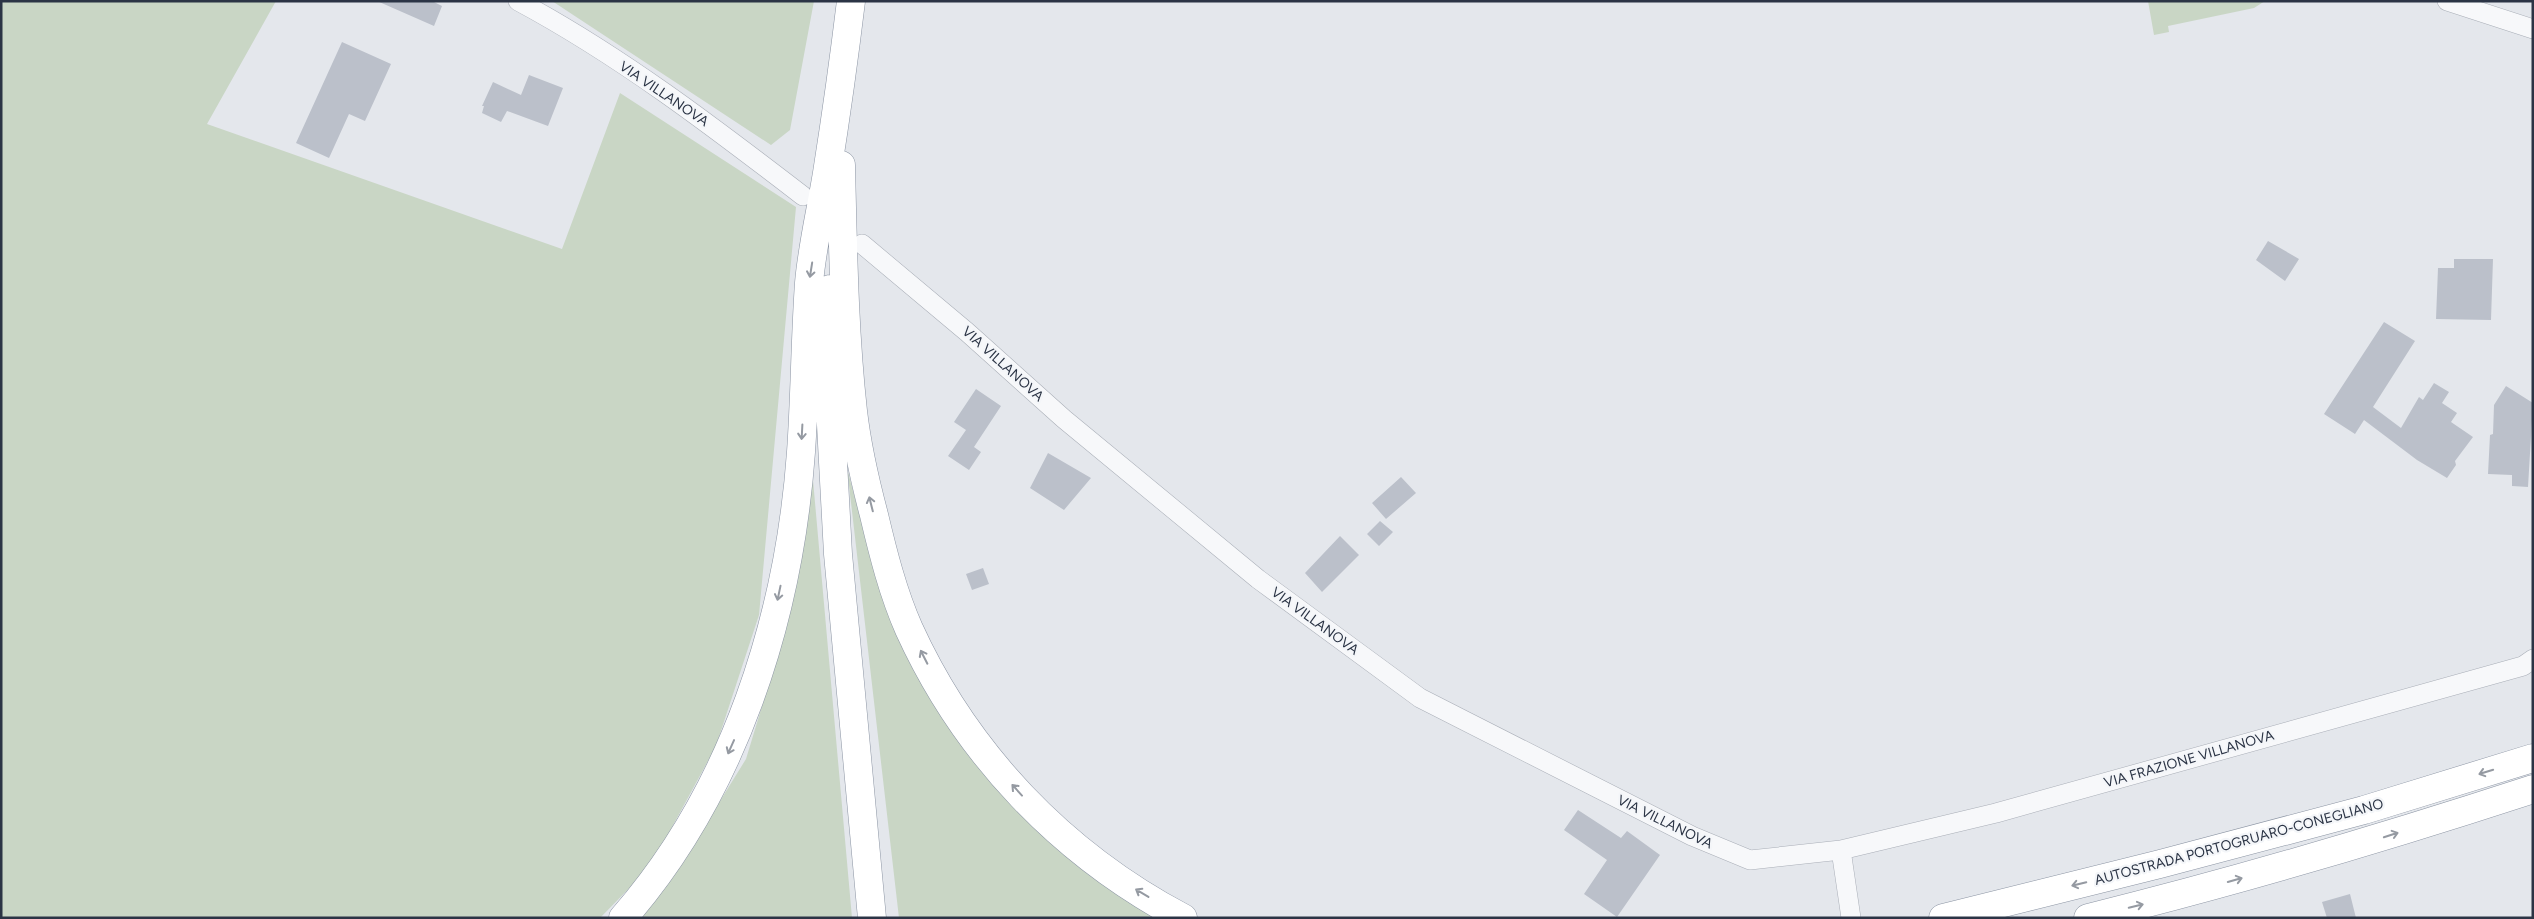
<svg xmlns="http://www.w3.org/2000/svg" width="2534" height="919" viewBox="0 0 2534 919" font-family="Figtree,sans-serif">
  <style>
    .green { fill: #c9d6c5 }
    .building { fill: #bbc0ca }
    .lines { fill: none; stroke-linecap: round; stroke-linejoin: round }
    .street-casing { stroke: #a9aeb7; stroke-width: 20 }
    .highway-casing { stroke: #8b94a3; stroke-width: 29 }
    .street { stroke: #f7f8fa; stroke-width: 19 }
    .highway { stroke: #fff; stroke-width: 28 }
    .oneway { stroke: #959aa2 }
    .labels { text-anchor: middle; dominant-baseline: central; stroke-width: 4.5; stroke-linejoin: round; paint-order: stroke }
    .street-label { font-size: 14px; fill: #2b3445; stroke: #f4f6f9 }
  </style>
  <rect width="100%" height="100%" fill="#e4e7ec"/>
  <path class="green" d="M1 1H276L207 124 562 249 620 93 796 207 759 615 716 746 651 866 600 918H1Z
    M552 1H814L790 130 771 145Z
    M2148 1H2265L2254 8 2168 26 2169 32 2154 35Z
    M847 468 871 558 927 686 1017 811 1128 897 1171 918H899Z
    M813 480 852 918H639L676 872 746 759 785 630Z"/>
  <path class="building" d="M377 1H432L442 6 434 26Z
    M342 42 391 64 365 121 349 114 329 158 296 143Z
    M529 75 563 88 548 126 507 111 501 122 482 113 484 106H482L493 82 521 95Z
    M2268 241 2299 259 2285 281 2256 260Z
    M2454 259H2493L2491 320 2436 319 2438 268H2454Z
    M2384 322 2415 341 2373 407 2401 428 2419 397 2423 400 2434 383 2449 392 2442 403 2457 413 2451 422 2473 437 2455 461 2456 465 2447 478 2417 460 2364 420 2355 434 2324 414Z
    M2506 386 2533 403 2528 487 2512 486V475L2488 474 2490 435 2493 434 2494 405Z
    M976 389 1001 406 974 447 981 452 969 470 948 456 966 430 954 422Z
    M1048 453 1091 478 1064 510 1030 488Z
    M1401 477 1416 493 1386 519 1372 503Z
    M1380 521 1393 532 1379 546 1367 534Z
    M1340 536 1359 555 1322 592 1305 573Z
    M983 568 989 584 972 590 966 574Z
    M1578 810 1621 838 1627 831 1660 855 1617 917 1584 894 1607 860 1564 830Z
    M2350 894 2356 918H2327L2322 902Z"/>
  <g class="lines">
    <g class="street-casing">
      <path id="street" d="M518 1C619 55 712 126 803 196
        M2447 1 2533 29
        M862 244 967 332 1064 419 1258 579 1420 698 1692 836 1750 860 1841 850 1996 813 2523 666 2533 659
        M1841 850 1851 918"/>
    </g>
    <g class="highway-casing">
      <path id="highway" d="M841 165C843 247 844 330 853 411 857 446 865 481 874 515 883 553 893 593 909 629 966 754 1062 854 1183 918
        M830 289 827 351 838 554 872 918
        M623 918C734 791 789 619 801 452 805 396 805 339 809 283 812 247 821 210 827 173 836 116 844 59 851 1
        M1943 918 2160 864 2364 810 2533 758
        M2088 918C2238 881 2386 837 2533 789"/>
    </g>
    <use href="#street" class="street"/>
    <use href="#highway" class="highway"/>
  </g>
  <defs><path id="oneway-shaft" d="M-6 0H5M1.5-3L5.5 0L1.5 3" fill="none" stroke-width="1.6" stroke-linecap="round" stroke-linejoin="round" transform="scale(1.25)"/></defs>
  <g class="oneway">
    <use href="#oneway-shaft" transform="translate(811 270) rotate(99)"/>
    <use href="#oneway-shaft" transform="translate(802 432) rotate(93)"/>
    <use href="#oneway-shaft" transform="translate(871 504) rotate(-104)"/>
    <use href="#oneway-shaft" transform="translate(779 593) rotate(102)"/>
    <use href="#oneway-shaft" transform="translate(924 657) rotate(-117)"/>
    <use href="#oneway-shaft" transform="translate(731 747) rotate(114)"/>
    <use href="#oneway-shaft" transform="translate(2486 772) rotate(163)"/>
    <use href="#oneway-shaft" transform="translate(1017 790) rotate(-132)"/>
    <use href="#oneway-shaft" transform="translate(2391 835) rotate(-18)"/>
    <use href="#oneway-shaft" transform="translate(2235 880) rotate(-16)"/>
    <use href="#oneway-shaft" transform="translate(2079 884) rotate(166)"/>
    <use href="#oneway-shaft" transform="translate(1142 893) rotate(-149)"/>
    <use href="#oneway-shaft" transform="translate(2136 906) rotate(-14)"/>
  </g>
  <g class="labels">
    <g class="street-label">
      <text transform="translate(664 94) rotate(34)">VIA VILLANOVA</text>
      <text transform="translate(1003 364) rotate(42)">VIA VILLANOVA</text>
      <text transform="translate(1315 621) rotate(36)">VIA VILLANOVA</text>
      <text transform="translate(2189 759) rotate(-16)">VIA FRAZIONE VILLANOVA</text>
      <text transform="translate(1665 822) rotate(26)">VIA VILLANOVA</text>
      <text transform="translate(2239 842) rotate(-15)">AUTOSTRADA PORTOGRUARO-CONEGLIANO</text>
    </g>
  </g>
  <rect width="2534" height="919" fill="none" stroke="#2b3445" stroke-width="5"/>
</svg>
